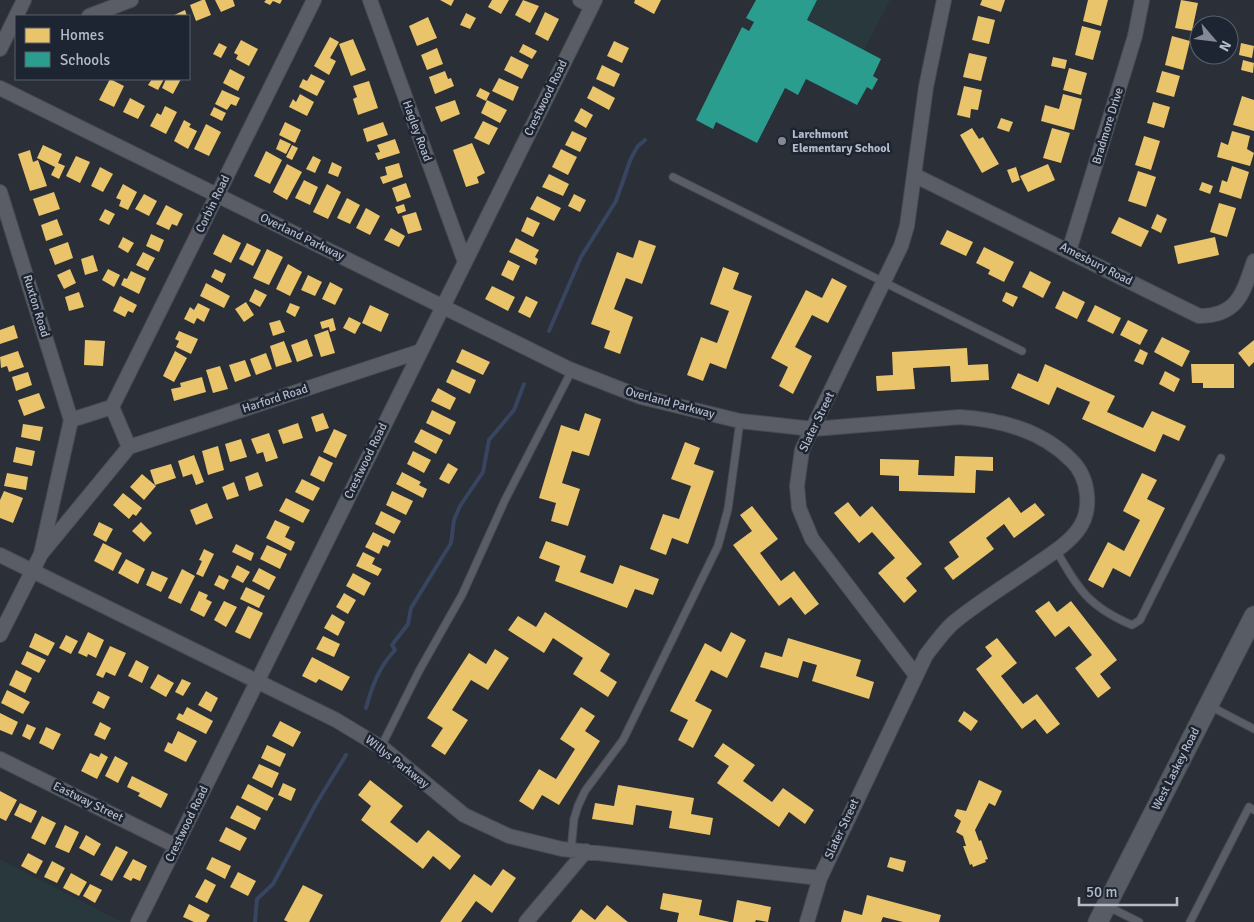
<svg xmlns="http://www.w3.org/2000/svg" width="1254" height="922" viewBox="0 0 1254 922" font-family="Signika,sans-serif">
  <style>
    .green { fill: #28383d }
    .homes { fill: #e9c46a }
    .schools { fill: #2a9d8f }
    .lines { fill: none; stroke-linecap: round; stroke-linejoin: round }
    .stream { stroke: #384560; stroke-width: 4 }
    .service-casing { stroke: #484b52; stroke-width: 9 }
    .minor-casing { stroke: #484b52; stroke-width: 16 }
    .secondary-casing { stroke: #484b52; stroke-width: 21 }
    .service { stroke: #5a5d65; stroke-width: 7 }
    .minor { stroke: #5a5d65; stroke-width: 14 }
    .secondary { stroke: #585c64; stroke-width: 19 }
    .poi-dot { fill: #848995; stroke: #1d2432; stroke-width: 2 }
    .labels { text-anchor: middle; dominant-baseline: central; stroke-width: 5; stroke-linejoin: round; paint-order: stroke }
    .street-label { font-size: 12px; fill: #b4bac8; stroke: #1d2432 }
    .poi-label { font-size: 12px; font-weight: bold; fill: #b4bac8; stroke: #1d2432; text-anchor: start }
  </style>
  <rect width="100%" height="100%" fill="#2b2f37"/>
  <path class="green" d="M817 0H890L864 50 807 20Z
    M0 859 122 922H0Z"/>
  <path class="homes" d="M202 0H205L211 15 196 21 190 5Z
    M215 0H233L235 6 221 12Z
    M266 0H282L280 4 273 1 270 5 264 2Z
    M440 0H454L451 6Z
    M492 0H509L501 14 488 7Z
    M523 0 539 6 530 23 515 15Z
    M635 0H661L654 14 634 3Z
    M982 0H1005L1001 12 980 5Z
    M1088 0H1108L1101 26 1083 21Z
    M1181 0 1198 3 1192 31 1175 28Z
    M185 10 187 16H172Z
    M545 12 559 19 548 41 535 34Z
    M466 13 476 18 470 29 460 25Z
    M978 16 995 20 989 44 972 40Z
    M428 17 437 38 417 46 409 26Z
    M1082 26 1101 31 1093 60 1075 55Z
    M1172 36 1190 41 1183 70 1165 65Z
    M330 37 339 42 330 58 336 61 329 75 314 66Z
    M353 39 366 70 351 76 339 44Z
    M241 40 258 49 249 66 236 59 238 55 234 53Z
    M614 41 629 48 622 63 607 56Z
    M219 43 227 47 221 58 213 54Z
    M1241 43 1254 46 1252 58 1239 55Z
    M523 44 537 51 532 59 519 52Z
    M437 48 443 64 427 70 421 55Z
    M969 53 987 57 981 81 963 77Z
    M511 56 529 65 522 79 504 70Z
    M1053 57 1067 60 1065 69 1051 66Z
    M1243 60 1254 63 1253 73 1241 70Z
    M602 65 620 74 614 87 596 79Z
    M1069 68 1087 73 1081 95 1063 90Z
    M230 69 245 77 238 91 223 83Z
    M445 71 448 79 451 78 454 86 435 94 429 77Z
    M1162 71 1180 76 1174 97 1156 92Z
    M311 74 325 81 317 96 299 87 303 79 307 81Z
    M499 78 519 87 513 101 492 91Z
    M110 79 124 86 114 107 99 100Z
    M152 79H164L158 90 148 85Z
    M166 79H181L173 94 162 88Z
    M369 81 378 108 358 115 353 99 357 97 353 86Z
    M593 86 615 98 609 110 587 98Z
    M964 86 982 90 978 110 971 109 970 118 957 115Z
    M480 88 490 93 486 101 476 96Z
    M222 90 240 98 236 106 231 104 227 110 215 104Z
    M300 94 314 102 307 116 289 107 293 99 296 102Z
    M1063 94 1082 99 1074 130 1041 121 1045 105 1059 109Z
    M1242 96 1254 100V131L1233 125Z
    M130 98 145 106 138 119 123 112Z
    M455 100 460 114 441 122 435 107Z
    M487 100 507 110 500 123 481 113Z
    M1153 102 1170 107 1164 128 1147 123Z
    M165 106 177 112 166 134 150 126 157 113 161 115Z
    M214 107 226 113 222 121 210 115Z
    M581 108 593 115 586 128 574 121Z
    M1001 118 1013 122 1009 132 997 128Z
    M184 120 191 124 189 127 197 131 188 149 174 141Z
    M483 121 498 128 489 145 474 138Z
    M285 122 301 130 295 143 279 135Z
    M383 122 388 135 367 142 363 129Z
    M206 124 221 132 209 156 194 149Z
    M972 128 979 139 983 137 999 164 982 173 960 135Z
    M1052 128 1070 133 1061 163 1043 158Z
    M572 131 587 138 580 152 565 145Z
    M1232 131 1250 136 1247 149 1254 153 1250 166 1217 157 1221 142 1228 145Z
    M1144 136 1160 141 1151 170 1135 165Z
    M280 139 291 144 286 154 276 149Z
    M395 139 400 153 378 160 375 153 380 152 377 145Z
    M472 143 485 173 477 177 479 183 466 187 453 150Z
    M43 145 62 154 58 163 65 166 59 179 51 175 55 167 37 158Z
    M292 145 298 148 292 160 286 157Z
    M561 149 577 157 568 175 552 167Z
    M30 150 33 162 38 160 47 186 30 191 18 154Z
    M266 151 282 160 270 184 254 176Z
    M76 156 90 162 80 183 66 176Z
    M313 156 321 160 315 173 306 169Z
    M332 162 342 167 338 177 328 173Z
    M399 163 403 177 383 184 380 177 387 175 385 167Z
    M287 164 302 172 287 200 273 192Z
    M1048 164 1055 180 1028 192 1020 176Z
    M1232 166 1249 172 1241 199 1219 192 1222 180 1227 182Z
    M100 167 113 174 103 192 91 186Z
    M1016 167 1020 180 1012 183 1007 170Z
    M1138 171 1156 177 1146 207 1128 201Z
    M549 174 569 184 563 196 542 187Z
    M304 180 318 187 310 205 295 198Z
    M1202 182 1213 186 1210 194 1199 190Z
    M406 183 411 197 397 202 392 188Z
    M123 184 137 192 128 210 119 206 121 200 116 198Z
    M327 184 341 192 328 219 313 212Z
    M54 192 60 209 39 216 33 199Z
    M144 194 157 201 149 216 135 209Z
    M574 194 586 200 580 212 568 206Z
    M537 196 561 208 554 221 530 209Z
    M347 198 360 205 350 224 337 218Z
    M1219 203 1236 208 1227 237 1210 232Z
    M404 204 406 211 398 214 395 207Z
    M166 205 183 214 177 226 172 224 169 230 156 224Z
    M366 208 380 216 370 235 356 228Z
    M105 209 115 214 109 225 99 220Z
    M416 212 422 230 408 234 402 216Z
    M1157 214 1167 219 1161 233 1151 228Z
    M527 217 540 223 533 237 521 231Z
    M1119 217 1149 231 1141 247 1111 233Z
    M57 219 63 235 46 241 41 225Z
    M391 228 405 236 399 247 384 240Z
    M947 230 973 242 966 256 940 244Z
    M151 234 164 240 159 252 146 246Z
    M223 234 241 243 231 263 213 254Z
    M123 237 134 243 128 253 118 247Z
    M1215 237 1219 255 1178 264 1174 246Z
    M516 238 539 250 535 257 538 259 536 265 509 252Z
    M639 240 656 246 642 284 626 278 614 309 633 317 620 354 604 348 610 331 591 324 617 252 633 258Z
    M68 242 73 258 55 265 49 249Z
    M247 243 261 250 253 266 239 259Z
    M984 247 1014 262 1004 282 988 274 990 270 976 263Z
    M267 249 283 257 269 285 253 278Z
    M143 252 155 258 148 271 136 265Z
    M93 255 98 271 85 275 81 259Z
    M508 260 520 266 513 281 501 275Z
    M288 264 302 272 290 296 276 289Z
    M723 267 739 273 733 289 752 296 726 369 710 363 703 381 687 375 701 337 717 343 729 311 710 304Z
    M70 269 76 283 64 289 57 275Z
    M108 269 120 275 114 287 102 280Z
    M215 269 226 274 222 283 211 277Z
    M131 271 146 278 139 294 121 285 124 278 127 279Z
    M1030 271 1051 282 1043 298 1022 287Z
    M308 275 322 282 315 296 301 290Z
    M832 278 847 286 828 323 812 315 795 347 812 356 793 394 779 386 788 367 771 358 806 290 822 298Z
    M330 282 343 289 335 305 322 299Z
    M206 283 230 296 224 308 200 296Z
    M492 286 515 297 508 311 485 299Z
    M255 289 267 295 260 307 249 301Z
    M1063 291 1085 302 1077 319 1055 308Z
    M79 292 84 307 69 311 65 297Z
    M1006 292 1018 297 1013 307 1002 301Z
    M120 296 137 305 133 313 128 311 125 317 113 311Z
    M526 296 538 302 530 318 518 312Z
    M246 302 254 315 244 322 235 309Z
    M198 303 210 309 204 322 197 318 194 324 184 319 190 307 194 310Z
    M290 303 300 307 295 317 286 312Z
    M370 305 389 314 381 332 362 323Z
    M1095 305 1121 318 1113 334 1087 321Z
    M349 317 361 323 355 334 343 328Z
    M333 318 336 330 330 332 329 327 322 329 320 322Z
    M280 320 285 332 273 336 269 323Z
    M1128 320 1148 330 1140 345 1120 335Z
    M14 325 18 338 0 344V330Z
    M328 330 335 353 321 357 314 335Z
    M179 331 198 339 191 354 176 347 179 341 175 339Z
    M1162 337 1190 351 1182 367 1154 352Z
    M307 339 313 356 297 362 291 345Z
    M85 340 105 341 103 366 84 365Z
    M1254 340V362L1249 367 1238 353Z
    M284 341 292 362 276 367 270 346Z
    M967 348 968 365 988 364 989 380 951 382 950 366 913 368 915 389 877 391 876 376 893 375 892 352Z
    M462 349 490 362 483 375 456 362Z
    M1140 349 1148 353 1143 365 1134 361Z
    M18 351 24 367 9 372 7 366 1 368 0 357Z
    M175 351 187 358 174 382 163 376Z
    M266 353 272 369 256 375 250 359Z
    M245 360 251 376 235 382 229 365Z
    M1045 364 1115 396 1107 412 1143 428 1152 411 1186 426 1179 441 1163 434 1155 452 1082 419 1090 402 1057 387 1049 405 1011 388 1018 373 1038 382Z
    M1191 364H1234V388H1203V383H1192Z
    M220 366 228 389 213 393 206 370Z
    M452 369 476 380 470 394 446 382Z
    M1165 371 1180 379 1174 392 1159 384Z
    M28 372 32 385 16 391 12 377Z
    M202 377 206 392 174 401 171 389 181 387 180 383Z
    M438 388 456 398 450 410 431 401Z
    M39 393 45 408 24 416 18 400Z
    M432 410 456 422 450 435 426 423Z
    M323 413 329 428 316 432 311 417Z
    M585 413 601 419 589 456 572 451 562 483 580 489 568 526 551 521 556 503 539 498 561 425 579 431Z
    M298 423 303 438 283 444 278 430Z
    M23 424 43 427 40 441 21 437Z
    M334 429 347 435 336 458 323 452Z
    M421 429 443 440 436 454 414 442Z
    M269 433 278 458 266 462 263 452 257 454 251 439Z
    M241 439 247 457 230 462 225 444Z
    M685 442 700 448 694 464 714 471 688 544 672 538 666 555 650 549 663 514 679 519 691 486 671 479Z
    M218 446 224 470 208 475 202 451Z
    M16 447 35 451 32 466 13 462Z
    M413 451 431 460 424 473 407 464Z
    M194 455 204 482 196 485 192 474 183 477 178 461Z
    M319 456 333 463 324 482 310 475Z
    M955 456 993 457V471L976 470 975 493 899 491V476L880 475V459L919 460 918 475 954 476Z
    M448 463 458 469 449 484 439 479Z
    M171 464 176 478 155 485 150 470Z
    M258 472 263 486 249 491 245 477Z
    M402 472 421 482 419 485 427 489 423 498 396 484Z
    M7 473 28 477 26 490 4 486Z
    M1142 473 1157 480 1147 499 1165 508 1130 577 1113 568 1103 588 1088 580 1108 542 1124 551 1140 520 1123 511Z
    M142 474 156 486 144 500 130 487Z
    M302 479 320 488 313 501 295 492Z
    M234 482 239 496 227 500 222 487Z
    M4 491 23 498 13 523 0 518V500Z
    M392 491 413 501 406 515 386 505Z
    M123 493 142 508 136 516 133 514 129 519 113 505Z
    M1009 497 1021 513 1035 503 1045 515 1014 538 1004 524 986 538 994 549 953 580 944 568 959 557 949 542Z
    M286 498 310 510 303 523 279 511Z
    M848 502 860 517 872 506 922 564 906 578 917 591 904 603 878 573 895 558 872 532 859 543 834 513Z
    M207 503 213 518 196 525 190 510Z
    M752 506 778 539 760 553 781 581 794 571 819 604 805 615 791 597 779 606 733 545 752 531 740 515Z
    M381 511 401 521 394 534 375 524Z
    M275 520 290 527 285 537 295 542 291 551 266 538Z
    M99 522 113 529 106 542 93 535Z
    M141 522 152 533 144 542 132 531Z
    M373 532 391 541 388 547 383 545 379 554 365 547Z
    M546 541 586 556 580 572 613 584 620 565 659 579 653 595 635 589 627 608 555 581 560 566 539 558Z
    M103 543 122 553 113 571 94 561Z
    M236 544 254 553 251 561 232 552Z
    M267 545 287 554 280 569 260 559Z
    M204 549 214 554 203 577 196 574 202 561 199 560Z
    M363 552 375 558 372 564 382 569 378 576 356 566Z
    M126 559 145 569 138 584 118 573Z
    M237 565 250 572 243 583 231 577Z
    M259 568 276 577 269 590 252 581Z
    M182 569 195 576 181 604 168 598Z
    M152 571 168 578 161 592 146 585Z
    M353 573 371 583 364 596 346 586Z
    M219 575 229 580 224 590 214 585Z
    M246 587 265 596 259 608 240 599Z
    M199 591 208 595 206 599 212 602 204 617 190 610Z
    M344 593 356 600 348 614 336 607Z
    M224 601 237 607 226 627 214 620Z
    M1049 601 1057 612 1071 601 1117 660 1100 674 1111 688 1098 698 1075 668 1092 655 1069 626 1055 637 1035 611Z
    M248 606 263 613 250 639 235 632Z
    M545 612 610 654 600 671 617 682 608 697 573 674 583 658 553 638 544 653 508 630 518 616 536 627Z
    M332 614 345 622 338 636 324 628Z
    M88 632 104 640 96 658 88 654 87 657 78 653Z
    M731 632 746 640 727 678 711 670 695 701 712 710 693 748 678 740 688 720 670 711 705 643 721 652Z
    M35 633 55 643 48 656 29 647Z
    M66 635 78 641 71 654 59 648Z
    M323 636 340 644 334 657 316 649Z
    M788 638 861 660 856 676 874 682 869 699 812 681 817 665 803 661 798 678 760 667 765 652 782 657Z
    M997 638 1017 663 1001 676 1023 704 1037 694 1060 724 1047 734 1035 719 1022 729 976 669 992 656 985 647Z
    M110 646 126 653 115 676 106 672 103 678 96 675Z
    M495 649 509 658 488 690 471 680 452 710 468 720 445 755 431 746 443 728 427 718 469 653 486 664Z
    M27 651 46 660 39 673 21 664Z
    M312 657 350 677 342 691 319 679 316 683 302 676Z
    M136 660 149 667 142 683 128 676Z
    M16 670 32 678 25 693 9 685Z
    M158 674 174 683 166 697 150 688Z
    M182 679 191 683 183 696 175 692Z
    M7 690 30 702 23 714 1 703Z
    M98 691 110 697 104 709 92 703Z
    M206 691 218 698 211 712 198 705Z
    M187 707 213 721 206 734 176 719 179 713 183 715Z
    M581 707 595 716 585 731 600 741 559 805 542 795 533 810 519 801 539 769 556 779 575 749 560 739Z
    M964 711 978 721 971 731 958 721Z
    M0 713 18 722 12 735 0 730Z
    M280 721 301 732 293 747 272 736Z
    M100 722 111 728 105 740 94 735Z
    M27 724 36 728 30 740 22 736Z
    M46 727 61 734 53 750 39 743Z
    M178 731 197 741 186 762 164 751 168 742 172 744Z
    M723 743 755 765 743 781 772 802 783 788 814 810 805 824 789 812 779 827 717 783 729 766 714 756Z
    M267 745 286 754 280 767 261 758Z
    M90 753 99 757 101 753 108 757 97 779 81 771Z
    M115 756 128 763 118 783 105 776Z
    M259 764 279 773 272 788 252 778Z
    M132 776 168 794 161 808 138 796 140 793 127 787Z
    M370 780 403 806 390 822 417 843 428 830 461 856 450 870 433 856 423 869 361 820 371 806 358 795Z
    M979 780 1002 791 995 806 989 803 975 830 979 841 981 840 988 859 985 860 986 862 973 867 972 864 970 865 963 846H966L963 836 956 832 961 821 954 816 957 809 966 811Z
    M283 783 296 789 291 801 278 795Z
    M248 784 274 798 267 811 241 798Z
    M618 785 694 798 691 814 713 818 710 835 669 828 672 811 636 805 633 825 592 819 595 803 614 806Z
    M0 791 17 800 6 821 0 818Z
    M20 803 37 811 31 823 14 815Z
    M237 805 261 818 255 830 230 818Z
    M42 816 56 823 45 845 31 838Z
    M65 825 79 832 69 853 55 847Z
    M226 827 247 838 240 851 219 841Z
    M86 835 101 844 94 856 79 848Z
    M116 846 128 852 112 881 100 875Z
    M28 853 43 861 36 874 21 866Z
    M212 857 231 866 225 879 206 869Z
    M890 857 906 861 903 872 887 867Z
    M133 859 147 866 140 881 133 878 131 881 123 877Z
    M52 861 65 868 57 883 44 877Z
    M503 869 516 878 492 913 476 901 461 922H440L474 874 491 886Z
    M238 872 256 881 248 896 230 887Z
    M71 873 87 882 79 896 63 888Z
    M205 879 216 885 207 903 195 897Z
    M90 884 102 890 95 903 83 896Z
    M303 885 323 895 309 922H288L284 920Z
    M663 893 702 900 699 915 730 922H677L679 913 660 909Z
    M867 895 941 915 939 922H903L883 917 881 922H841L844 910 862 915Z
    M737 900 771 907 768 922 756 920 755 922H733Z
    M189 904 210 915 206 922H194L183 917Z
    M607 905 628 922H571L581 909 595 920Z"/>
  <path class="schools" d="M756 0H817L807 20 881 59 873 76 878 79 872 90 867 87 857 105 806 79 798 95 785 88 757 143 716 122 713 129 696 120 742 27 749 31 754 22 746 18Z"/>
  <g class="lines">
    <path class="stream" d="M549 331 581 257 616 201 631 158 638 146 645 140
      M366 708C372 686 379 667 395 650L392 645 408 624 411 608 451 543 454 520 460 506 483 472 489 440 514 410 524 384
      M255 922 257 899 273 884 316 804 346 755"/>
    <g class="service-casing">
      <path id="service" d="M673 177 1022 351
        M1056 550C1078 589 1089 607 1132 625L1140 620 1221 458
        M1210 706 1254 729
        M381 747 419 671 462 595 505 500 572 370
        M571 850 574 819 578 806 585 791 623 740 718 546 728 509 740 421
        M1107 906 1139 922
        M1190 922 1249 807 1254 810"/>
    </g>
    <g class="minor-casing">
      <path id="minor" d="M370 0 465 262
        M580 0 592 6
        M89 16 131 0
        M0 49 24 0
        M0 88 569 369 641 397 740 421 813 429 960 417C1001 420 1041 430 1071 460 1089 477 1093 510 1078 530 1066 546 1046 557 1031 568 1005 586 977 603 953 623 943 632 934 645 926 655L820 878 807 922
        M914 175 1199 316C1238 316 1243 293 1254 261
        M0 192 71 420
        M1069 251 1135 36 1142 0
        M112 407 129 447
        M129 447 421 351
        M41 554 71 420 112 407 314 0
        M0 555 336 720 384 749 464 815 509 836 562 849 820 878
        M0 635 41 554 129 447
        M915 674 812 539 799 508 797 486 802 450 901 246 907 226 926 87 944 0
        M0 759 176 846
        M138 922 595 0
        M526 922 586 851"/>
    </g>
    <g class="secondary-casing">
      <path id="secondary" d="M1098 922 1254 616"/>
    </g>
    <use href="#service" class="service"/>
    <use href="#minor" class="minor"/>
    <use href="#secondary" class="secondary"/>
  </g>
  <circle class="poi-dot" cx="782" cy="141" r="5"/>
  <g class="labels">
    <g class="street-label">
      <text transform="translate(546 98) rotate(-64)">Crestwood Road</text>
      <text transform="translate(1108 126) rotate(-73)">Bradmore Drive</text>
      <text transform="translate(417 131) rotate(70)">Hagley Road</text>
      <text transform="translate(213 204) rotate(-64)">Corbin Road</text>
      <text transform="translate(302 237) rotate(26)">Overland Parkway</text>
      <text transform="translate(1096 264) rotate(27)">Amesbury Road</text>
      <text transform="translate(36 306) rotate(73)">Ruxton Road</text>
      <text transform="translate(275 399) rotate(-18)">Harford Road</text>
      <text transform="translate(670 403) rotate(15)">Overland Parkway</text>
      <text transform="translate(817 422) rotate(-64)">Slater Street</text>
      <text transform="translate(366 461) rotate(-64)">Crestwood Road</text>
      <text transform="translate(397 762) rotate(38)">Willys Parkway</text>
      <text transform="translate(1176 769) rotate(-63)">West Laskey Road</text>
      <text transform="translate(88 802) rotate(26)">Eastway Street</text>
      <text transform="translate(187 824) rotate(-64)">Crestwood Road</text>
      <text transform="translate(842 829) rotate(-65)">Slater Street</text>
    </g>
    <g class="poi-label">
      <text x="792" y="134">Larchmont<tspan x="792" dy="14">Elementary School</tspan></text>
    </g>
  </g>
  <rect x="15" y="15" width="175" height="65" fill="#1d2432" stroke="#59606e"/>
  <rect x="25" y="28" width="25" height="15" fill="#e9c46a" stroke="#59606e"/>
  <text x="60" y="40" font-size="15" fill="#b4bac8">Homes</text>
  <rect x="25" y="52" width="25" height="15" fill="#2a9d8f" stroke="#59606e"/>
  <text x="60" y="65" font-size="15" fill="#b4bac8">Schools</text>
  <g transform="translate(1214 40) rotate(118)"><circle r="24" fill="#1d2432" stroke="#59606e"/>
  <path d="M0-4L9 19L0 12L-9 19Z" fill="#848995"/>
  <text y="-8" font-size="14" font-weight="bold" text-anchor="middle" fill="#b4bac8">N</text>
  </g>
  <path d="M1079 897v8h98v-8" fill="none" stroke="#b4bac8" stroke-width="2.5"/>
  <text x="1086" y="897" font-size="15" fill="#b4bac8" stroke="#1d2432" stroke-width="4" paint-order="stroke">50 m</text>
</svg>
